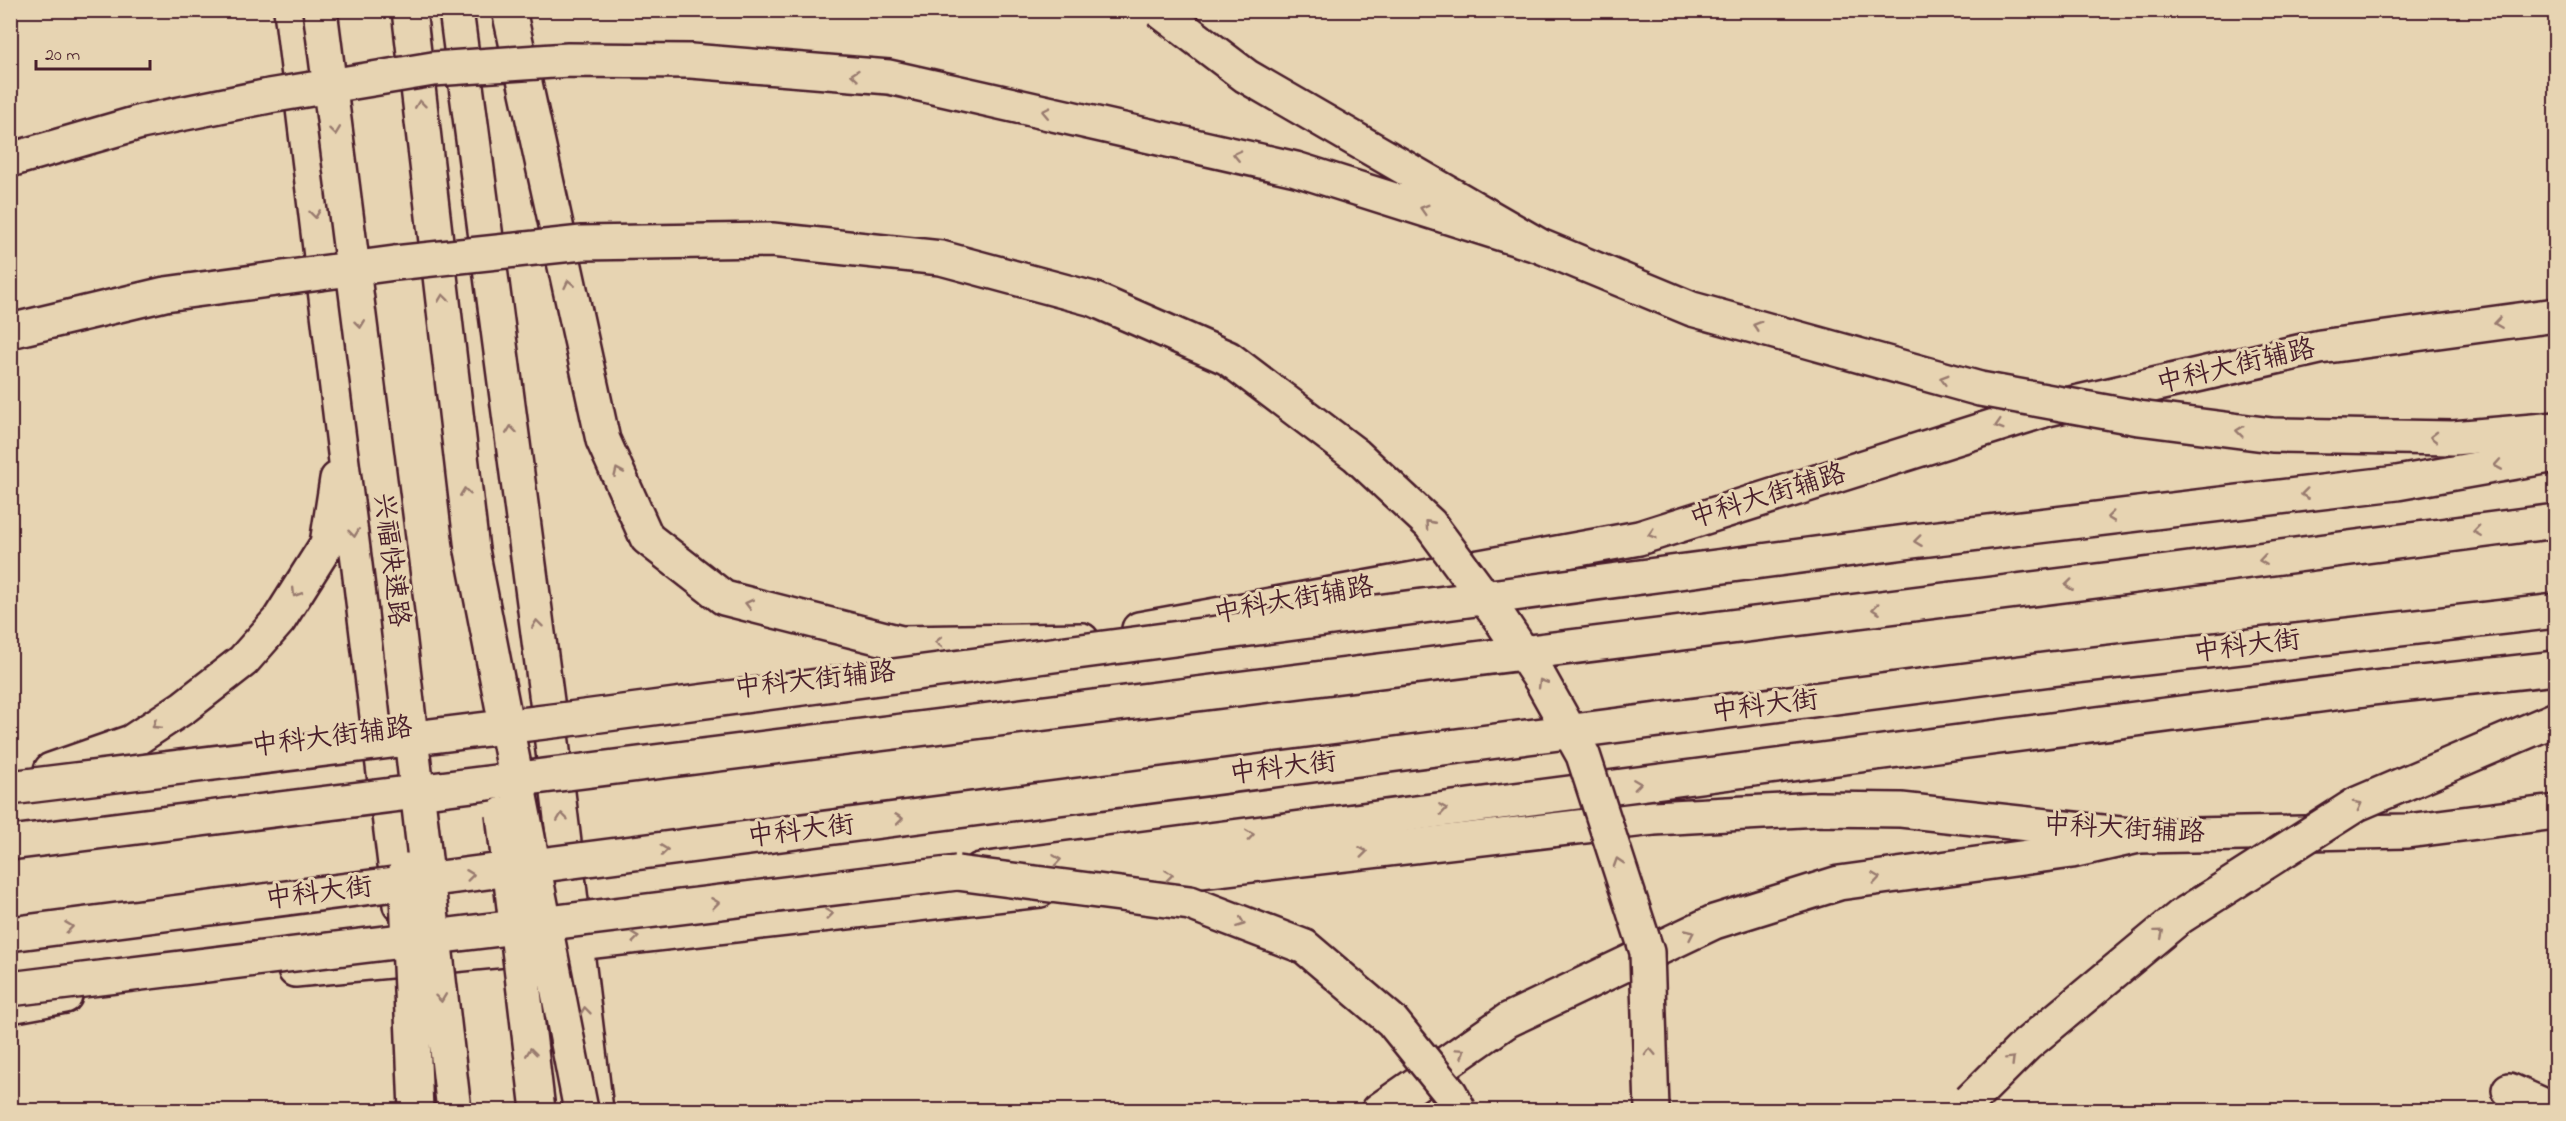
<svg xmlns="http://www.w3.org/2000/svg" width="2566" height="1121" viewBox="0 0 2566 1121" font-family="'Indie Flower','LXGW WenKai TC',sans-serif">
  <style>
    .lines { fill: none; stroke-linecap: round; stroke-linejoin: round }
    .minor-casing { stroke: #4a1f2b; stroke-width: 38 }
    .major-casing { stroke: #4a1f2b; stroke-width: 38 }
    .highway-casing { stroke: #4a1f2b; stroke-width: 38 }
    .minor { stroke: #e7d4b2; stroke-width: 33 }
    .major { stroke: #e7d4b2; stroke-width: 33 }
    .highway { stroke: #e7d4b2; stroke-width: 33 }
    .major-bridge-casing { stroke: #4a1f2b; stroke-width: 38; stroke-linecap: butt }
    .highway-bridge-casing { stroke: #4a1f2b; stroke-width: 38; stroke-linecap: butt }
    .major-bridge { stroke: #e7d4b2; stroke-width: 33 }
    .highway-bridge { stroke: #e7d4b2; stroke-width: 33 }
    .oneway { stroke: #987a6e }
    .labels { text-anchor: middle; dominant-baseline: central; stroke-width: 6; stroke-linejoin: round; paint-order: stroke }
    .street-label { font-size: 27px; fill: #4a1f2b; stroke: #e7d4b2 }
  </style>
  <rect width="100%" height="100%" fill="#e7d4b2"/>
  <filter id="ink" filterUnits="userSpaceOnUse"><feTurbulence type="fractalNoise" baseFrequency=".0167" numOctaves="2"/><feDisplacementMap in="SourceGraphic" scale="12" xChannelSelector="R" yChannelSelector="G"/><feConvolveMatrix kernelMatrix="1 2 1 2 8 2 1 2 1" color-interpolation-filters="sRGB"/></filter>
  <g filter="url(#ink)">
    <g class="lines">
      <g class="minor-casing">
        <path id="minor" d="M1139 629 1639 538 2048 409 2320 347 2556 315
          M1089 884 1654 818 1819 809 1901 810 2139 836 2407 831 2556 812
          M577 943 1040 890
          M2509 1090 2554 1110"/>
      </g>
      <g class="major-casing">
        <path id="major" d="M291 10 400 905
          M456 10 548 709 596 1110
          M509 10 603 440 647 538 724 598 901 643 1082 640
          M51 770 131 742 184 707 243 661 279 620 327 544 337 479
          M980 870 2373 688 2556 668
          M295 970 548 946
          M10 1006 65 996
          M1379 1110 1508 1020 1714 922 1839 883 2072 851 2139 836"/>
      </g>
      <g class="highway-casing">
        <path id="highway" d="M409 10 472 550"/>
      </g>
      <use href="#minor" class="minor"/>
      <use href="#major" class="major"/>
      <use href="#highway" class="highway"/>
      <g class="major-bridge-casing">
        <path id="major-bridge" d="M10 788 577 718 1913 541 2397 483 2556 455
          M10 843 2128 577 2556 521
          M10 934 2051 669 2556 611
          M10 989 957 873"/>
      </g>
      <g class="highway-bridge-casing">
        <path id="highway-bridge" d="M320 10 394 590 454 1110
          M1159 10 1246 76 1540 246 1692 309 1980 389 2139 418 2272 435 2453 438 2556 429
          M10 160 141 122 269 96 433 69 568 60 691 61 889 77 1296 169 1540 246
          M10 331 165 294 395 263 582 243 772 240 941 258 1093 299 1228 358 1356 455 1430 524 1501 620 1541 680 1583 755 1647 952 1652 1110
          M472 550 581 1110
          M503 814 538 1110
          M406 870 416 1110
          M957 873 1190 903 1305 947 1392 1021 1450 1093 1459 1110
          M1970 1101 2026 1045 2180 917 2357 804 2556 719"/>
      </g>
      <use href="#major-bridge" class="major-bridge"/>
      <use href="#highway-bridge" class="highway-bridge"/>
    </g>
    <defs><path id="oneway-chevron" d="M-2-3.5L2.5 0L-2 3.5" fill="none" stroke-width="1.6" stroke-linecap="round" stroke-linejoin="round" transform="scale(1.5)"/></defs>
    <g class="oneway">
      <use href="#oneway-chevron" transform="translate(855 75) rotate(-175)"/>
      <use href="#oneway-chevron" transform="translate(420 104) rotate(-97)"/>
      <use href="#oneway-chevron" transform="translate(1046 112) rotate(-168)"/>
      <use href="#oneway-chevron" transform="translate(335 131) rotate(83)"/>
      <use href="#oneway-chevron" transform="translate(1237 155) rotate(-167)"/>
      <use href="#oneway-chevron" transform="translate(1424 209) rotate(-163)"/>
      <use href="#oneway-chevron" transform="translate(315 214) rotate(83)"/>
      <use href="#oneway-chevron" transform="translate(569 284) rotate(-102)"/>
      <use href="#oneway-chevron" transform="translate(443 298) rotate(-97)"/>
      <use href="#oneway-chevron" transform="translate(2498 323) rotate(172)"/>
      <use href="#oneway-chevron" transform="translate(360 324) rotate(83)"/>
      <use href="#oneway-chevron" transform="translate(1757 326) rotate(-164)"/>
      <use href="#oneway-chevron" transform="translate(1944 379) rotate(-164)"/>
      <use href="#oneway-chevron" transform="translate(1999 425) rotate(163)"/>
      <use href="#oneway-chevron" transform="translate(511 430) rotate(-97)"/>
      <use href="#oneway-chevron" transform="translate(2240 431) rotate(-173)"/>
      <use href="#oneway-chevron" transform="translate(2434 437) rotate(-179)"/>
      <use href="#oneway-chevron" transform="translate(2498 465) rotate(170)"/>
      <use href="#oneway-chevron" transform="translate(618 472) rotate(-114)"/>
      <use href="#oneway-chevron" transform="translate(465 492) rotate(-97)"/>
      <use href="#oneway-chevron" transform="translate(2305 494) rotate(173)"/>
      <use href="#oneway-chevron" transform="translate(2111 517) rotate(173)"/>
      <use href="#oneway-chevron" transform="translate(1429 524) rotate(-132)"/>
      <use href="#oneway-chevron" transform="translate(2477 531) rotate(172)"/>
      <use href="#oneway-chevron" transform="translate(354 533) rotate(83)"/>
      <use href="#oneway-chevron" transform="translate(1652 534) rotate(163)"/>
      <use href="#oneway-chevron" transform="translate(1918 541) rotate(173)"/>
      <use href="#oneway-chevron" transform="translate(2263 560) rotate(172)"/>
      <use href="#oneway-chevron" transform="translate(2069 585) rotate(173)"/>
      <use href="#oneway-chevron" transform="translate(296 593) rotate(122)"/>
      <use href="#oneway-chevron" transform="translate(749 604) rotate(-166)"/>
      <use href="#oneway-chevron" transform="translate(1876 609) rotate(173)"/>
      <use href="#oneway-chevron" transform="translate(537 624) rotate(-97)"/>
      <use href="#oneway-chevron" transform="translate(939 642) rotate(179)"/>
      <use href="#oneway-chevron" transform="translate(1542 683) rotate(-121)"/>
      <use href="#oneway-chevron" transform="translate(156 725) rotate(147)"/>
      <use href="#oneway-chevron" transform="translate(1637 784) rotate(-8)"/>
      <use href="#oneway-chevron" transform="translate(2358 805) rotate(-28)"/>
      <use href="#oneway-chevron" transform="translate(1443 809) rotate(-8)"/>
      <use href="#oneway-chevron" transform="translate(562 817) rotate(-97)"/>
      <use href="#oneway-chevron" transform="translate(899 819) rotate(-7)"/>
      <use href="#oneway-chevron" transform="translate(1250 835) rotate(-8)"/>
      <use href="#oneway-chevron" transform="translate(664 850) rotate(-7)"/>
      <use href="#oneway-chevron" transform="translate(1363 852) rotate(-7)"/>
      <use href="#oneway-chevron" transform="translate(1057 860) rotate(-8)"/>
      <use href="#oneway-chevron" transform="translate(1618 862) rotate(-108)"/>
      <use href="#oneway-chevron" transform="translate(470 875) rotate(-7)"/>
      <use href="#oneway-chevron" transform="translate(1169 875) rotate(-7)"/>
      <use href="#oneway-chevron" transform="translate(1876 878) rotate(-8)"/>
      <use href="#oneway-chevron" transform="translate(715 903) rotate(-7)"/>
      <use href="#oneway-chevron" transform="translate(829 914) rotate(-7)"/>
      <use href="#oneway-chevron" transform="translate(1241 923) rotate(21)"/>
      <use href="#oneway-chevron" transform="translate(69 927) rotate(-7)"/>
      <use href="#oneway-chevron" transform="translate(2160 933) rotate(-40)"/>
      <use href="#oneway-chevron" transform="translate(1690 934) rotate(-25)"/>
      <use href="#oneway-chevron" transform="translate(635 937) rotate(-7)"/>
      <use href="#oneway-chevron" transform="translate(441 998) rotate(83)"/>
      <use href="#oneway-chevron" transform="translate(585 1011) rotate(-96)"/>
      <use href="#oneway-chevron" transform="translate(531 1052) rotate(-97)"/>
      <use href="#oneway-chevron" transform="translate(1461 1052) rotate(-34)"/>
      <use href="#oneway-chevron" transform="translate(1650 1052) rotate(-92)"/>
      <use href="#oneway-chevron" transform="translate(2011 1060) rotate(-45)"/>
    </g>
  </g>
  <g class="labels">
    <g class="street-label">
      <text transform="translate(2236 367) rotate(-13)">中科大街辅路</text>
      <text transform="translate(1768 497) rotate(-17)">中科大街辅路</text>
      <text transform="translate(390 560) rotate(83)">兴福快速路</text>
      <text transform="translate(1294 601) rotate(-10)">中科大街辅路</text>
      <text transform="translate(2247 647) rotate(-7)">中科大街</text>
      <text transform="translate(815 681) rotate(-6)">中科大街辅路</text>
      <text transform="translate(1765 707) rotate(-7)">中科大街</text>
      <text transform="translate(332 738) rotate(-7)">中科大街辅路</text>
      <text transform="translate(1283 769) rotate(-7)">中科大街</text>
      <text transform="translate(2124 830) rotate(3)">中科大街辅路</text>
      <text transform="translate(801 832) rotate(-7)">中科大街</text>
      <text transform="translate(319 894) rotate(-7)">中科大街</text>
    </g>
  </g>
  <rect width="2566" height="1121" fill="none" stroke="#e7d4b2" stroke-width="36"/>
  <rect x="18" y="18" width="2530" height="1085" fill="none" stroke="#4a1f2b" stroke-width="2" filter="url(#ink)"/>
  <path d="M36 60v9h114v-9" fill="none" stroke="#4a1f2b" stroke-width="3"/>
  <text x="45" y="60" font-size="18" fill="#4a1f2b" stroke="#e7d4b2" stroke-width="4.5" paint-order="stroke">20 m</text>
</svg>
